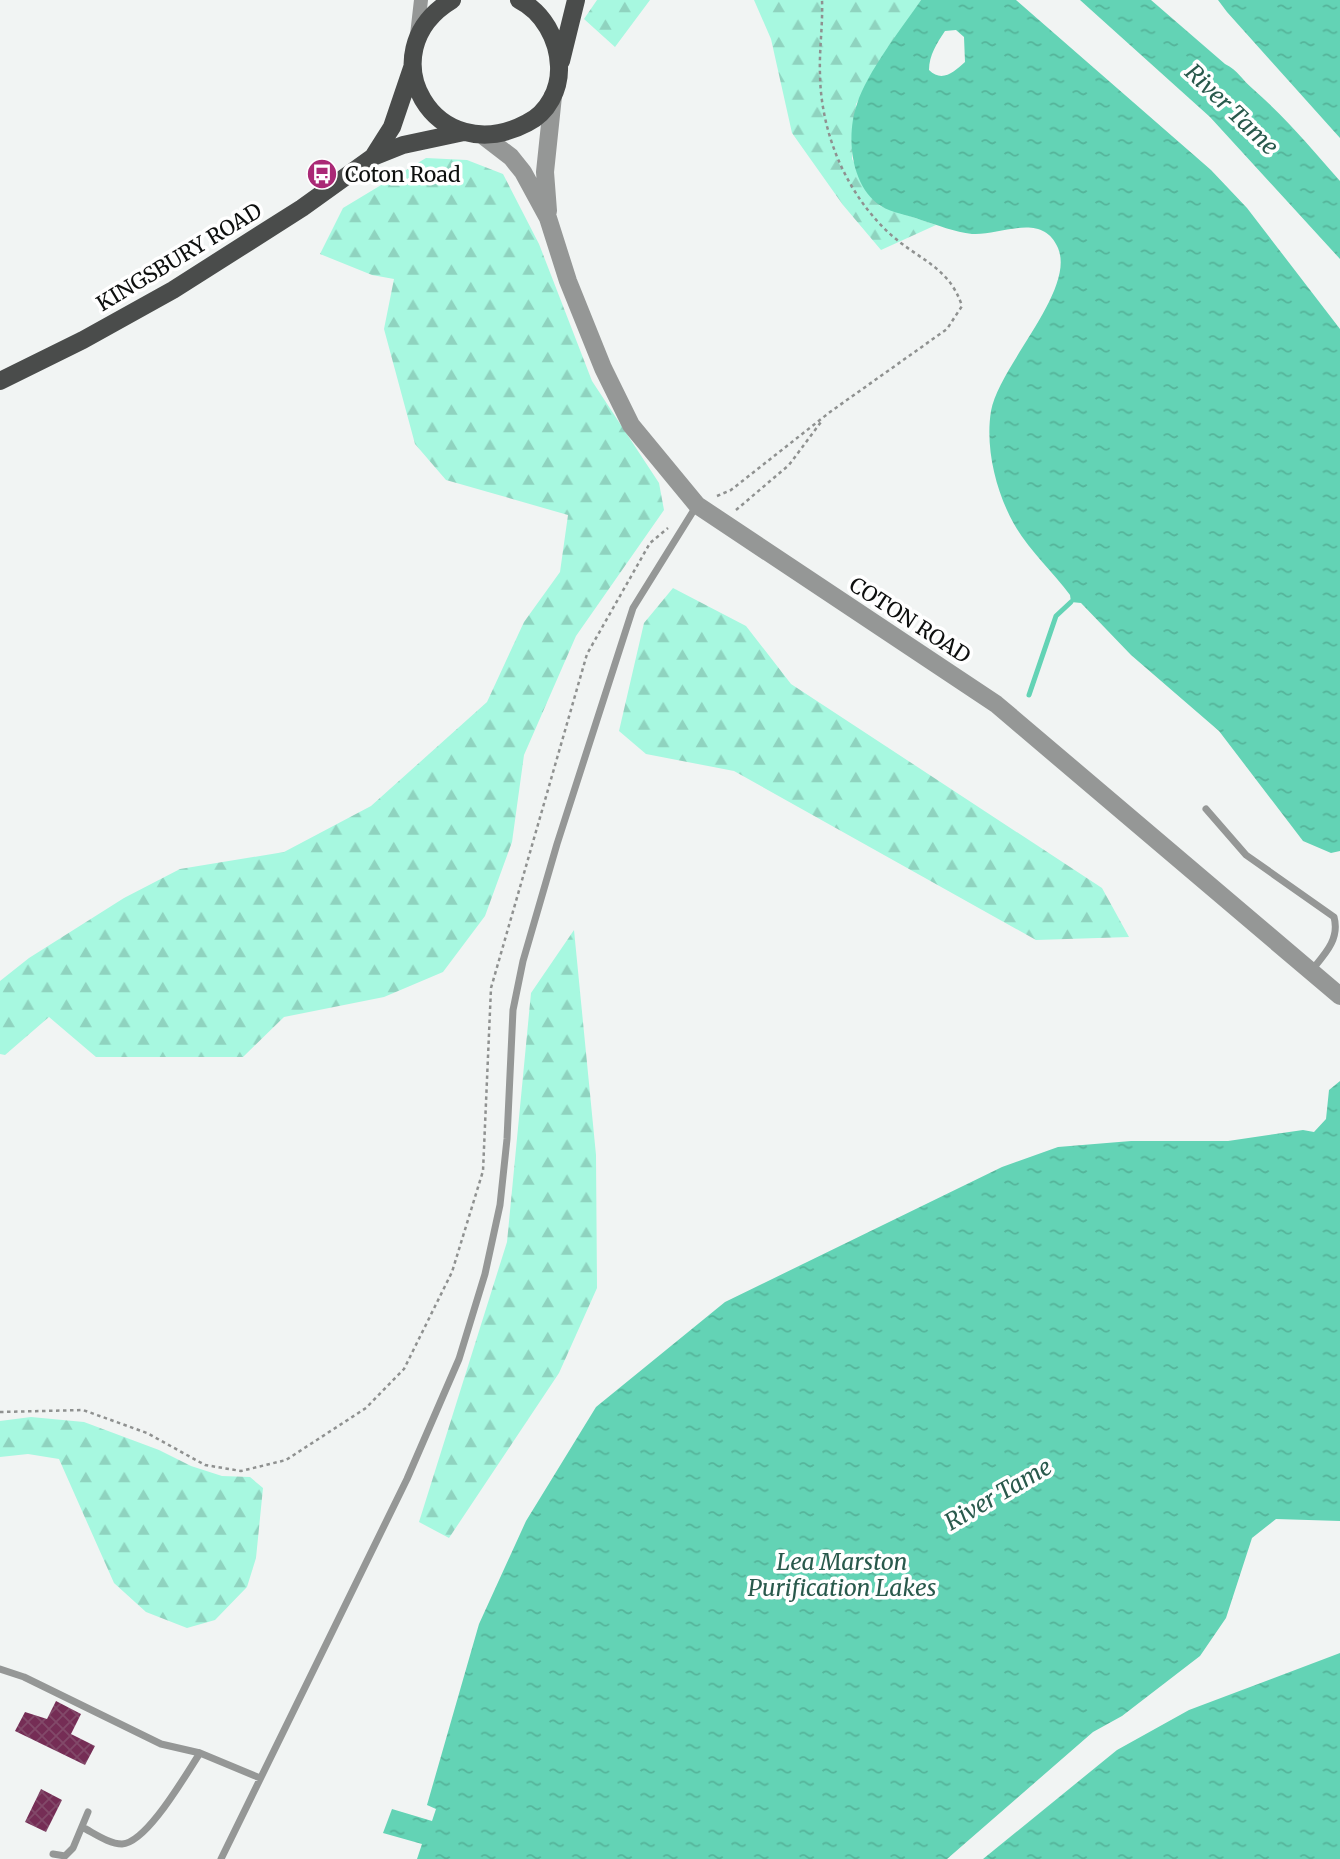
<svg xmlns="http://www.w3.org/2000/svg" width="1340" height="1859" viewBox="0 0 1340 1859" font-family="Merriweather,serif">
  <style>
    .forest { fill: url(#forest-firs) }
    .water { fill: url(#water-ripples); fill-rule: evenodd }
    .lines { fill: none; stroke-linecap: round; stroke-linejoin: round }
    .stream { stroke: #63d3b5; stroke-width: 5 }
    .building { fill: url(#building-cross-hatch) }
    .path { stroke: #8f9190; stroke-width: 2.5; stroke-dasharray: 3.5 3.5; stroke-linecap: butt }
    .service { stroke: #959796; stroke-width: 7 }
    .minor { stroke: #959796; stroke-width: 14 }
    .tertiary { stroke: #959796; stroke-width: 18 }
    .primary { stroke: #4a4c4b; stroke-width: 18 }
    .labels { text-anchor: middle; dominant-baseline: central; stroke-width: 7; stroke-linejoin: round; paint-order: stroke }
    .poi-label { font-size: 21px; fill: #0d0f0e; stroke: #fff; text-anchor: start }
    .street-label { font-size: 21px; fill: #0d0f0e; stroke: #fff }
    .water-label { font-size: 23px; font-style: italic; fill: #29594c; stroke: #fff }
  </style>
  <defs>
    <pattern id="forest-firs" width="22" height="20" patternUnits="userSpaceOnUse" patternTransform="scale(1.75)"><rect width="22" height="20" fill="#a7f8e0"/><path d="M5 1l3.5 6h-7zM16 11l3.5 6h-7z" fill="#8fd3bf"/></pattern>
    <pattern id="water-ripples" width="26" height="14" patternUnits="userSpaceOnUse" patternTransform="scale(1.75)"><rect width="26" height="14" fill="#63d3b5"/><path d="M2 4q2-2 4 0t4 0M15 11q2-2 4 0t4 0" fill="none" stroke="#55b49a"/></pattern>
    <pattern id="building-cross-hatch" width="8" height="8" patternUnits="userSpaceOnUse" patternTransform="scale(1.75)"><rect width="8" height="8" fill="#752d55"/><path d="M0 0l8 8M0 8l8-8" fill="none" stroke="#824969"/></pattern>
  </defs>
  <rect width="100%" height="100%" fill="#f1f4f3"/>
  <path class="forest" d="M597 0H650L615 47 584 19Z
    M754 0H921L856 104 852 159 880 206 936 225 881 250 843 205 792 133 771 39Z
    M426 158 467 160 503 174 539 244 592 381 659 483 664 510 576 636 524 755 512 842 485 916 443 972 384 997 284 1017 243 1057H96L49 1017 5 1055 0 1054V981L29 958 124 898 180 869 284 852 371 806 487 702 524 622 560 572 568 515 446 480 415 444 384 329 394 279 372 275 320 254 343 208Z
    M673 588 746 626 791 684 1102 888 1129 937 1036 940 734 771 646 754 619 731 644 623Z
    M574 930 596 1155 597 1288 559 1373 449 1538 419 1522 507 1242 531 993Z
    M31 1417 84 1422 159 1450 191 1466 222 1476 250 1477 263 1488 256 1558 247 1587 215 1620 187 1628 146 1612 114 1583 59 1459 28 1454 0 1457V1421Z"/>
  <path class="water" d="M921 0H1016L1211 170 1247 208 1340 329V851L1331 853 1303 841 1219 731 1131 655 1081 603 1071 602 1070 595C1053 572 1028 549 1014 524 996 492 985 448 991 411 999 366 1076 290 1058 248 1042 211 1001 236 972 234 955 232 937 225 921 220 909 215 892 213 881 206 850 186 846 135 857 104 867 72 902 28 921 0ZM956 30 964 37 965 62C954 72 942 83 929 70 929 55 937 43 945 31Z
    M1080 0H1151L1225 64C1238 70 1242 80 1253 89 1285 117 1312 149 1340 181V259L1210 117Z
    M1218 0H1340V138L1227 12Z
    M1340 1081V1521L1276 1519 1252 1538 1226 1618 1200 1656 1122 1716 1093 1732 947 1859H417L422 1844 383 1833 392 1809 432 1821 436 1809 427 1805 479 1624 526 1521 596 1407 725 1302 1002 1167 1058 1147 1131 1141H1228L1303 1130 1314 1132 1326 1119 1329 1090Z
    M1340 1653V1859H983L1117 1750 1189 1710Z"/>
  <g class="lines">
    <path class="stream" d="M1029 695 1056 616 1071 602"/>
  </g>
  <path class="building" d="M56 1701 81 1714 71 1734 95 1746 85 1765 15 1731 25 1712 47 1719Z
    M41 1789 62 1800 46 1832 25 1822Z"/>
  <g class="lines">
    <path class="path" d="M717 496 731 490 830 412 947 329 962 306C949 266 918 260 889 233 846 193 821 133 820 75 819 50 823 25 822 0
      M736 510 789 465 821 422
      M0 1412 83 1410 147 1433 205 1465 241 1471 286 1460 366 1408 404 1369 452 1272 483 1171 491 988 587 654 650 543 668 528"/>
    <path class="service" d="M1206 809 1246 855 1334 917C1340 939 1325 954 1311 971
      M0 1669 24 1677 161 1744 200 1753 260 1778
      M82 1827C94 1833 109 1844 122 1844 147 1843 186 1774 200 1753
      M53 1854 65 1856 73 1848 88 1812
      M221 1859 407 1479 459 1359 485 1274 500 1205 507 1139 513 1010 523 961 557 844 633 608 697 505"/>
    <path class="minor" d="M417 35 421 0"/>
    <path class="tertiary" d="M485 137 511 157 523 172 548 218 568 281 603 368 631 425 697 505 996 704 1340 996
      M548 211 545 172 553 96"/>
    <path class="primary" d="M452 0C366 52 435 172 527 123 548 113 560 89 559 66 558 39 543 12 519 0
      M561 61 576 0
      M373 157 392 127 412 68
      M0 381 83 340 173 290 302 208 373 157 403 145 464 132"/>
  </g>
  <defs>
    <g id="bus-disc" transform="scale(1.575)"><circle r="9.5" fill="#aa2976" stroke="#fff"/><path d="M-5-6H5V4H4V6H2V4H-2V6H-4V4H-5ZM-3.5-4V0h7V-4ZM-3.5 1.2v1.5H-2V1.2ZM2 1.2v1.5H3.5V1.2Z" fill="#fff"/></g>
  </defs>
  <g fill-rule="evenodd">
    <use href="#bus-disc" x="322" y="174"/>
  </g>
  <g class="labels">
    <g class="poi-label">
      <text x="345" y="174">Coton Road</text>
    </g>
    <g class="street-label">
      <text transform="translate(179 257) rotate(-31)">KINGSBURY ROAD</text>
      <text transform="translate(910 620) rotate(33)">COTON ROAD</text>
    </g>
    <g class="water-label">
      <text transform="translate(1232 109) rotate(44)">River Tame</text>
      <text transform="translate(998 1494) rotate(-30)">River Tame</text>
      <text x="842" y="1561">Lea Marston<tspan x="842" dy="26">Purification Lakes</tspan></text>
    </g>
  </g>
</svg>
